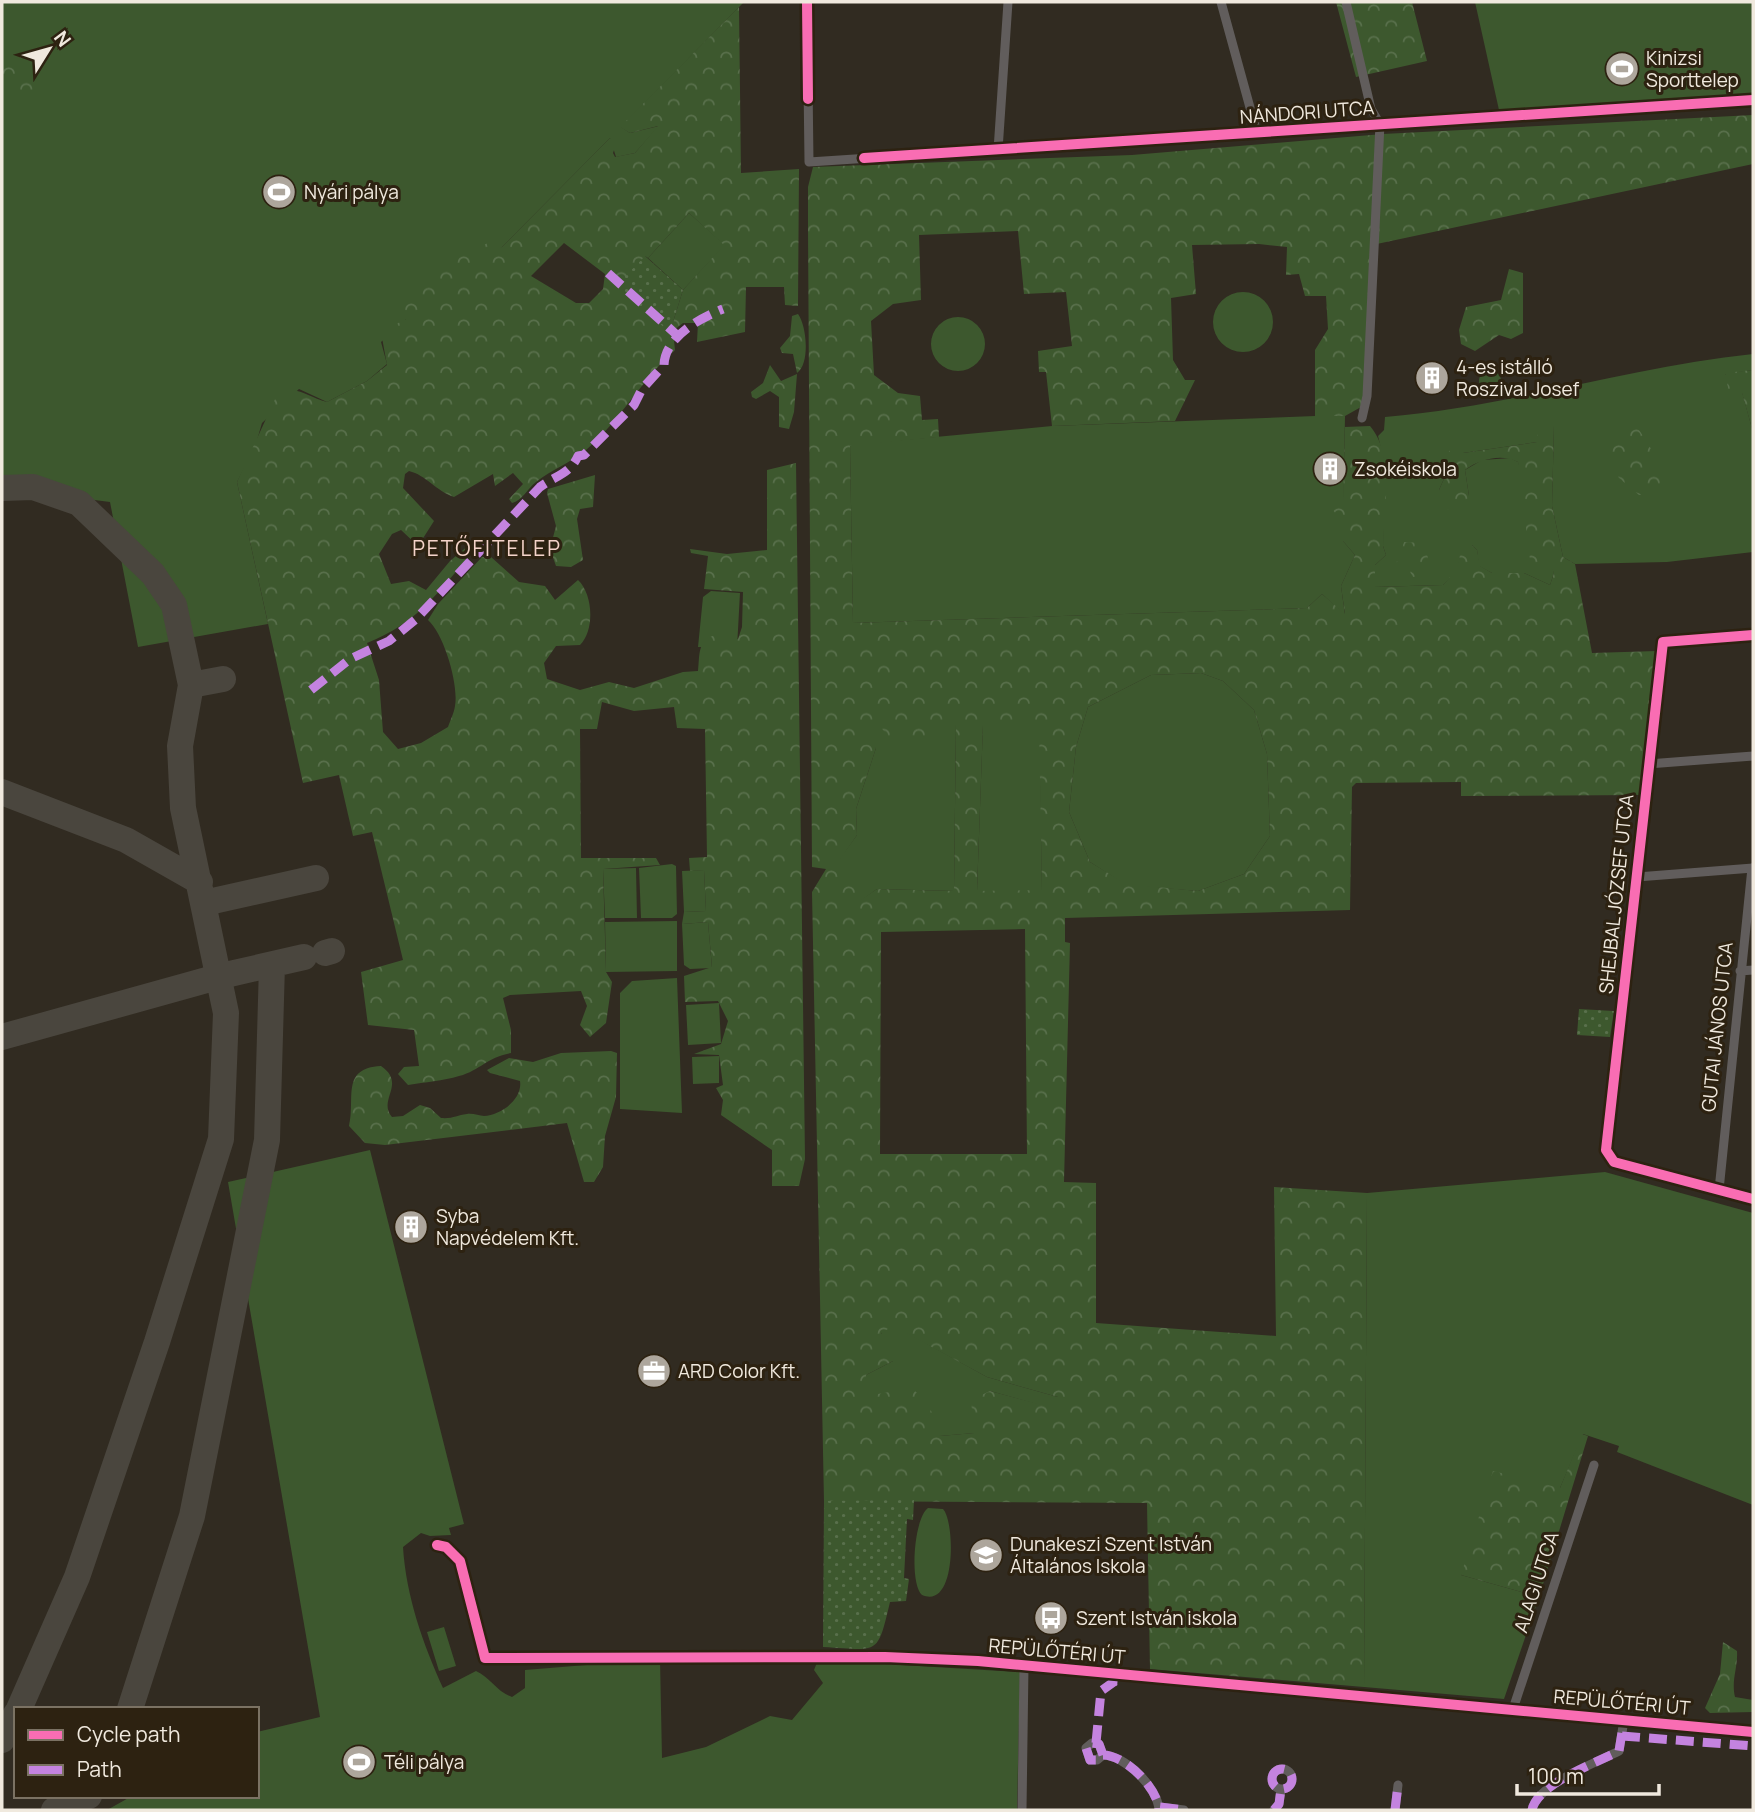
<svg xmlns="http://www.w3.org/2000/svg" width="1755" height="1812" viewBox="0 0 1755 1812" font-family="Manrope,sans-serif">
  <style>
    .green { fill: #3d582e }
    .forest { fill: url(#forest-crowns); fill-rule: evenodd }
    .park { fill: url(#park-dots) }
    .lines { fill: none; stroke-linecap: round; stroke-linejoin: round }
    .taxiway { stroke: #4a463e; stroke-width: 26 }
    .minor { stroke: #615d5c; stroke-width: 9 }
    .quiet { stroke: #c483df; stroke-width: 9; stroke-dasharray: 18 9; stroke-linecap: butt }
    .cycleway-casing { stroke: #2d2211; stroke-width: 15 }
    .cycleway { stroke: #f96db3; stroke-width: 10 }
    .labels { text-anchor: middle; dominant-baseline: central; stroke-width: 6; stroke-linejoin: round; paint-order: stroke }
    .poi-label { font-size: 19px; fill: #f0e9de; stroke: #2d2211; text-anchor: start }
    .street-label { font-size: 19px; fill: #f0e9de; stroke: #2d2211 }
    .neighbourhood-label { font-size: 21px; letter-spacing: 2px; fill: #f4d3c9; stroke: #2d2211 }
  </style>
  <defs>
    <pattern id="forest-crowns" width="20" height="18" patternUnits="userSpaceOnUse" patternTransform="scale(1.75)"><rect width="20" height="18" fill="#3d582e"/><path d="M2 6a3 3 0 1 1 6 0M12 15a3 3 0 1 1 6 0" fill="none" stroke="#59704c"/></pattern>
    <pattern id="park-dots" width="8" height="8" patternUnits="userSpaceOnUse" patternTransform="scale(1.75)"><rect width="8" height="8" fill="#3d582e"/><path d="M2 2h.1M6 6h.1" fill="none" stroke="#59704c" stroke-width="1.8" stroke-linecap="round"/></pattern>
  </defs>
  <rect width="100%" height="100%" fill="#312b21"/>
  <path class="green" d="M2 2H744L621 127 630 133 659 126 635 153 616 157 610 138 502 247 406 319 381 342 387 364 367 381 327 402 299 389 262 423 255 447 237 482 268 624 138 647 110 502 2 488Z
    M1475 2H1753V94L1499 110Z
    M689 213 725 245 683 290 648 258Z
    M1213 322a30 30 0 1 1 60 0a30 30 0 1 1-60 0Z
    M931 344a27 27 0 1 1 54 0a27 27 0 1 1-54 0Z
    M1753 354V370L1725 374 1742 392 1753 432V552L1667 562 1575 564 1563 557 1552 506 1554 425 1537 442 1463 453 1447 472 1439 490 1469 496 1465 470 1482 460 1510 458 1518 462 1554 573 1550 585 1524 573H1492L1479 566 1477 550 1472 545 1462 548 1457 571 1443 585 1374 587 1375 565 1386 555 1383 546 1384 461 1378 436 1384 430 1385 417C1509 407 1629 367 1753 354Z
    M1479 381a11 11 0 1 1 22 0a11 11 0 1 1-22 0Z
    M1315 416H1345L1343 541 1355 555 1341 586 1345 615 1322 594 1307 608 853 623 850 445 1052 426Z
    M711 591 740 593 737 648 698 647 703 597Z
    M1201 673 1223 681 1254 710 1267 754 1270 836 1244 874 1198 891 1126 885 1090 862 1069 812 1076 747 1088 707 1151 675Z
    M983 724H1040L1042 891H977Z
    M855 725H956L954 891 877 889 859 902 838 861 857 835 856 809 876 748 855 746Z
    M672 864 676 866 677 914 672 918H641L639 868Z
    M636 868 637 918H605L603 869Z
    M704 870 706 911 684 912 682 871Z
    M677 921V971L606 972 605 922Z
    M708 922 712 968 690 969 684 965 682 924Z
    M677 978 682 1113 620 1109V993L632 981Z
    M719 1003 721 1043 688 1045 686 1005Z
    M719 1056V1083L693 1084 692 1057Z
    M370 1150 464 1524 449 1528 451 1535 430 1536 421 1533 403 1547C406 1596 423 1644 443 1688L476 1671C491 1678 497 1692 512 1697L525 1688V1670L660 1659 662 1758 706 1747 770 1716 792 1720 823 1683 814 1670 818 1660 1020 1672 1017 1810H107L132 1796H257V1732L320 1717 228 1182Z
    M1605 1172 1753 1213V1505L1617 1452 1619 1446 1583 1434 1560 1488 1461 1575 1539 1597 1504 1699 1364 1687 1367 1193Z
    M893 1325 987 1377 1058 1397V1410L990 1391 975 1433 940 1436 866 1397V1375L893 1361 881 1332Z
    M928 1508 943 1509C955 1521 957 1610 922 1595 909 1583 914 1518 928 1508Z
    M444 1627 456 1666 439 1671 427 1632Z"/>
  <path class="forest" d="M1336 2H1412L1427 61 1356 77Z
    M739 7 741 173 799 169 798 306 785 305 784 287H746L745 332 697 342 698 323H683L673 331 675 350C641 380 621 420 586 450 570 463 551 470 536 482 527 489 522 501 512 503L509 499 523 484 513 473 495 486 493 474 454 497C436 491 426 475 409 471L405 474 403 488 434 521 420 543 416 544 401 530 392 534 379 554 391 584 409 581 426 590 450 561 469 545 472 553C436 594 419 622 367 643L379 680 383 732 398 749 421 743 448 727C450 721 454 713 455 706 459 685 444 634 428 620L438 604 482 557H491L519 582 545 586 555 600 578 580C593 594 595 630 580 645L556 646 544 663 547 679 580 690 609 682 634 688 683 672 698 671C700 654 697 641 715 635L724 640 738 639 742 627 743 592 704 589 708 556 691 553 690 549 727 554 767 550V470L796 463 805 1159 799 1186H772V1150L721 1115 723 1100 716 1088 723 1085 719 1055 694 1054 721 1044 728 1021 718 1001 685 1002 684 976 712 967 708 922 682 924 684 912 706 911 704 870 690 871 689 858 707 857 705 729 677 728 674 707 634 711 602 702 597 729H580L581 858H656L660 865 603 869 606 972 612 982 606 1023 590 1037 580 1025 587 1006 581 991 510 995 503 998 511 1030V1053C487 1057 481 1070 459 1076 443 1081 425 1082 408 1085L398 1074 404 1067 419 1066 414 1030 368 1025 361 972 403 960 372 832 353 836 339 775 303 783 237 482 276 397C295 382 306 397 327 402L367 381 387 365 381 332 406 319 403 308 441 262 471 253 489 242 493 245 492 249 502 247 610 138 616 144 613 153 615 157 635 153 658 126 630 133 620 127ZM689 213 724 245 683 290 673 322 645 256 648 258ZM564 243 605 274 603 289 589 303H576L531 276Z
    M2 51 22 52 40 79 28 101 2 96Z
    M1753 115V164L1372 245 1366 393 1361 407 1345 416H1315V350L1328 329 1326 296H1305L1299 274 1286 275 1287 247 1259 244 1192 245 1196 294 1171 298 1173 360 1185 380H1195L1175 421 1052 426 1046 372H1039L1038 351 1072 346 1066 292 1024 294 1018 231 919 235 921 300 893 304 871 321 874 375 898 393 920 396 922 420 938 419 939 437 850 446 853 623 1307 608 1322 594 1345 614 1341 586 1355 555 1343 541 1342 521 1332 509 1343 501 1345 427 1370 426C1395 455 1384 510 1383 546L1386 555 1375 565V587L1443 585C1456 572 1463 559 1459 542L1467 540 1477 550 1480 566 1492 573H1524L1550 585 1554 573 1551 567 1546 571 1530 560 1518 462C1502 453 1479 459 1465 470L1469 496 1461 511 1448 510 1439 490 1447 472 1449 451 1461 447 1463 453 1537 442V426L1549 418 1554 425 1552 506 1563 557 1575 564 1592 653 1657 651 1640 795 1461 796V782L1356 783 1352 787 1350 910 1065 918V942L1070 943 1064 1182 1096 1183V1323L1276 1336 1274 1187 1367 1193 1364 1687 1150 1669 1147 1503 824 1501 812 892 826 869 812 867 808 228V187L813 167 1132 155 1383 134ZM1201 673 1223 681 1254 710 1267 754 1270 836 1244 874 1198 891 1126 884 1090 862 1069 812 1076 747 1088 707 1151 675ZM1039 724 1042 890 977 891 983 725ZM855 725H879L892 741 923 740 939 725H956L954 891 877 889 859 901 858 875 839 861 857 835 856 809 876 748 870 744 855 746ZM1025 929 1027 1154H880L881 932ZM893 1326 987 1377 1058 1397V1409L990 1391 971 1400 974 1433 940 1436 938 1420 913 1388 866 1396V1375L893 1361V1342L881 1333Z
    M1509 269 1523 273V333L1511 339 1499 335 1475 351 1461 344 1459 330 1466 307 1501 300Z
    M798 314C807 326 810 364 797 373L793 354 782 353 780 348 790 336 792 316Z
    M770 365 781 381 797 374 794 412 789 429 779 427V397L770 391 756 399 752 397 751 392 763 383Z
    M1753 370V432L1742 393H1729L1725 373Z
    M1636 425 1665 471 1666 486 1657 493 1639 495 1619 478 1606 457 1616 428Z
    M595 475 593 507 580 509 577 519 583 560 571 567 556 566 550 549 556 526 547 493 548 489Z
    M1404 542 1424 543 1428 558 1424 576 1412 577 1409 568 1398 571 1393 564 1398 561Z
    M611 1051 617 1053 616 1097 605 1136 603 1167 594 1182H584L567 1123 385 1145 365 1143 349 1126C356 1099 340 1068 381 1066 407 1084 377 1100 392 1117L403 1116 420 1105 430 1108 441 1118C453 1119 457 1115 467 1114 473 1113 479 1116 484 1116 501 1115 523 1099 520 1081L490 1073 487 1070 509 1058 533 1062 561 1053Z
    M1582 1434 1588 1436 1539 1597 1461 1575 1493 1471 1560 1488Z
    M1723 1642 1737 1651C1738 1668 1731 1680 1735 1697L1753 1700V1712L1710 1713 1705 1708 1720 1674Z"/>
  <path class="park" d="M645 256 683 290 673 322 666 329 616 286Z
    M1579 1009 1614 1011 1610 1037 1577 1035Z
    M914 1500 913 1520 907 1519 904 1578 909 1579 906 1601 890 1602C877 1657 879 1650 823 1647L824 1501Z"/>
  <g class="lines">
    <path class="taxiway" d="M2 488 33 487 79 503 153 574 174 605 191 685 180 746 183 808 226 1013 221 1139 157 1342 77 1577 19 1709
      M191 685 223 679
      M2 792 126 840 200 882
      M204 903 316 878
      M325 953 332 951
      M2 1037 221 976 304 957
      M130 1709 192 1516 267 1140 272 965
      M2 1740 16 1714
      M54 1810 89 1796"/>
    <path class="minor" d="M807 2 809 162 1753 100
      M1221 2 1257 133
      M1346 2 1371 109 1380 124 1367 396 1362 418
      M998 150 1008 2
      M1753 635 1663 642 1606 1150 1614 1162 1753 1199
      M1648 764 1753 756
      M1637 877 1753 868
      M1740 971 1753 970
      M1719 1190 1752 868
      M437 1545 446 1547 460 1561 485 1658 885 1657 978 1661 1753 1732
      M1513 1709 1594 1465
      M1103 1755 1099 1744 1092 1743 1086 1748 1090 1760H1097L1103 1755C1125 1755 1158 1788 1159 1810
      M1272 1779a10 10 0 1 1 20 0a10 10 0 1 1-20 0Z
      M1160 1807 1184 1810
      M1022 1810 1024 1666
      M1274 1810 1279 1804 1281 1789
      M1395 1810 1398 1785
      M1532 1810C1537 1784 1596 1763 1619 1751L1624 1720"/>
    <path class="quiet" d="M608 273 678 336
      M311 690 350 659 389 641 415 620 540 487C555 476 570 474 578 456L584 455 634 405 642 389 664 365C665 337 700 318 723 309
      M1622 1736 1753 1746
      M1096 1743 1101 1691 1115 1681 1126 1682
      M1103 1755 1099 1744 1092 1743 1086 1748 1090 1760H1097L1103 1755C1125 1755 1158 1788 1159 1810
      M1272 1779a10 10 0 1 1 20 0a10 10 0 1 1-20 0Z
      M1160 1807 1184 1810
      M1274 1810 1279 1804 1281 1789
      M1395 1810 1398 1785
      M1532 1810C1537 1784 1596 1763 1619 1751L1624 1720"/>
    <g class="cycleway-casing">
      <path id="cycleway" d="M807 2 808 99
        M864 158 1753 100
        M1753 635 1663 642 1606 1150 1614 1162 1753 1199
        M437 1545 446 1547 460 1561 485 1658 885 1657 978 1661 1753 1732"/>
    </g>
    <use href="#cycleway" class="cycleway"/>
  </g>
  <defs>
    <g id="stadium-disc" transform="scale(1.75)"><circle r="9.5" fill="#ada69c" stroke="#2d2211"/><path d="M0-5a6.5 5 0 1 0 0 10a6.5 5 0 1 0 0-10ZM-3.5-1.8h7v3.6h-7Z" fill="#fff"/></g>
    <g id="building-disc" transform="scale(1.75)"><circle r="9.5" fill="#ada69c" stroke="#2d2211"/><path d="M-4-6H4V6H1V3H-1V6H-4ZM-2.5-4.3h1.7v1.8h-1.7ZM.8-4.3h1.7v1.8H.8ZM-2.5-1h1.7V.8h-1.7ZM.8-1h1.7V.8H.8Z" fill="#fff"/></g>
    <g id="office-disc" transform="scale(1.75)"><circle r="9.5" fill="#ada69c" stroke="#2d2211"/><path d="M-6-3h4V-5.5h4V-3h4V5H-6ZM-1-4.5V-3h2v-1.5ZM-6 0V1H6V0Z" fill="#fff"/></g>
    <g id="school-disc" transform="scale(1.75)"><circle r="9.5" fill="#ada69c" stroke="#2d2211"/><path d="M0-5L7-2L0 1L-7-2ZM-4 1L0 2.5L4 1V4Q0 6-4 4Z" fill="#fff"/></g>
    <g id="bus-disc" transform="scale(1.75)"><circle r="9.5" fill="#ada69c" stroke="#2d2211"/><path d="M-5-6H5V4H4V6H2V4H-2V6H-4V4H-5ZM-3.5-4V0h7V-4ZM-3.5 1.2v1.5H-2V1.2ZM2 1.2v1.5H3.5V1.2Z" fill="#fff"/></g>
  </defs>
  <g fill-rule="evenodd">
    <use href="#stadium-disc" x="1622" y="69"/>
    <use href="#stadium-disc" x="279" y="192"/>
    <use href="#building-disc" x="1432" y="378"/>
    <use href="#building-disc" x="1330" y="469"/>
    <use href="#building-disc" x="411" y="1227"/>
    <use href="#office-disc" x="654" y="1371"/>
    <use href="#school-disc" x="986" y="1555"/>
    <use href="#bus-disc" x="1051" y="1618"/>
    <use href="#stadium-disc" x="359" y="1762"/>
  </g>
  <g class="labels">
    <g class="poi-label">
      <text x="1646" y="58">Kinizsi<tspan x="1646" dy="22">Sporttelep</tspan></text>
      <text x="304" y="192">Nyári pálya</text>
      <text x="1456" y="367">4-es istálló<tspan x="1456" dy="22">Roszival Josef</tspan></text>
      <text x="1354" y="469">Zsokéiskola</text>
      <text x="436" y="1216">Syba<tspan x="436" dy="22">Napvédelem Kft.</tspan></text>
      <text x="678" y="1371">ARD Color Kft.</text>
      <text x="1010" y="1544">Dunakeszi Szent István<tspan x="1010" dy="22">Általános Iskola</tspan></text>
      <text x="1076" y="1618">Szent István iskola</text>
      <text x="384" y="1762">Téli pálya</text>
    </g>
    <g class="street-label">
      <text transform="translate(1307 112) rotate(-4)">NÁNDORI UTCA</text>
      <text transform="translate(1616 894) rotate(-84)">SHEJBAL JÓZSEF UTCA</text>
      <text transform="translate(1717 1027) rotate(-84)">GUTAI JÁNOS UTCA</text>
      <text transform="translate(1536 1582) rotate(-72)">ALAGI UTCA</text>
      <text transform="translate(1057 1651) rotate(5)">REPÜLŐTÉRI ÚT</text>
      <text transform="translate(1622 1702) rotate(5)">REPÜLŐTÉRI ÚT</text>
    </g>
    <g class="neighbourhood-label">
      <text x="487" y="548">PETŐFITELEP</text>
    </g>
  </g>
  <rect width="1755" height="1812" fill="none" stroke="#f0e9de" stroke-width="7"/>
  <rect x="14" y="1707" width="245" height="91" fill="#2d2211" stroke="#7b7263" stroke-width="2"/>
  <rect x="28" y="1730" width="35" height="10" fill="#f96db3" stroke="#7b7263" stroke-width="2"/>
  <text x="77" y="1742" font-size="21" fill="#f0e9de">Cycle path</text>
  <rect x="28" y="1765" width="35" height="10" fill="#c483df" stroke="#7b7263" stroke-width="2"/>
  <text x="77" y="1777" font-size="21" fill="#f0e9de">Path</text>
  <g transform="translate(49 49) rotate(53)" stroke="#2d2211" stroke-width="5" paint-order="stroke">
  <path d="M0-5L12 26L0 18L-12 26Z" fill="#f0e9de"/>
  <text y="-10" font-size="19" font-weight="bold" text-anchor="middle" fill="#f0e9de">N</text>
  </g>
  <path d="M1517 1784v10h142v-10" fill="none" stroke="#f0e9de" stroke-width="3.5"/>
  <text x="1528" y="1784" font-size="21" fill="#f0e9de" stroke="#2d2211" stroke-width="5" paint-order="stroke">100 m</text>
</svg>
